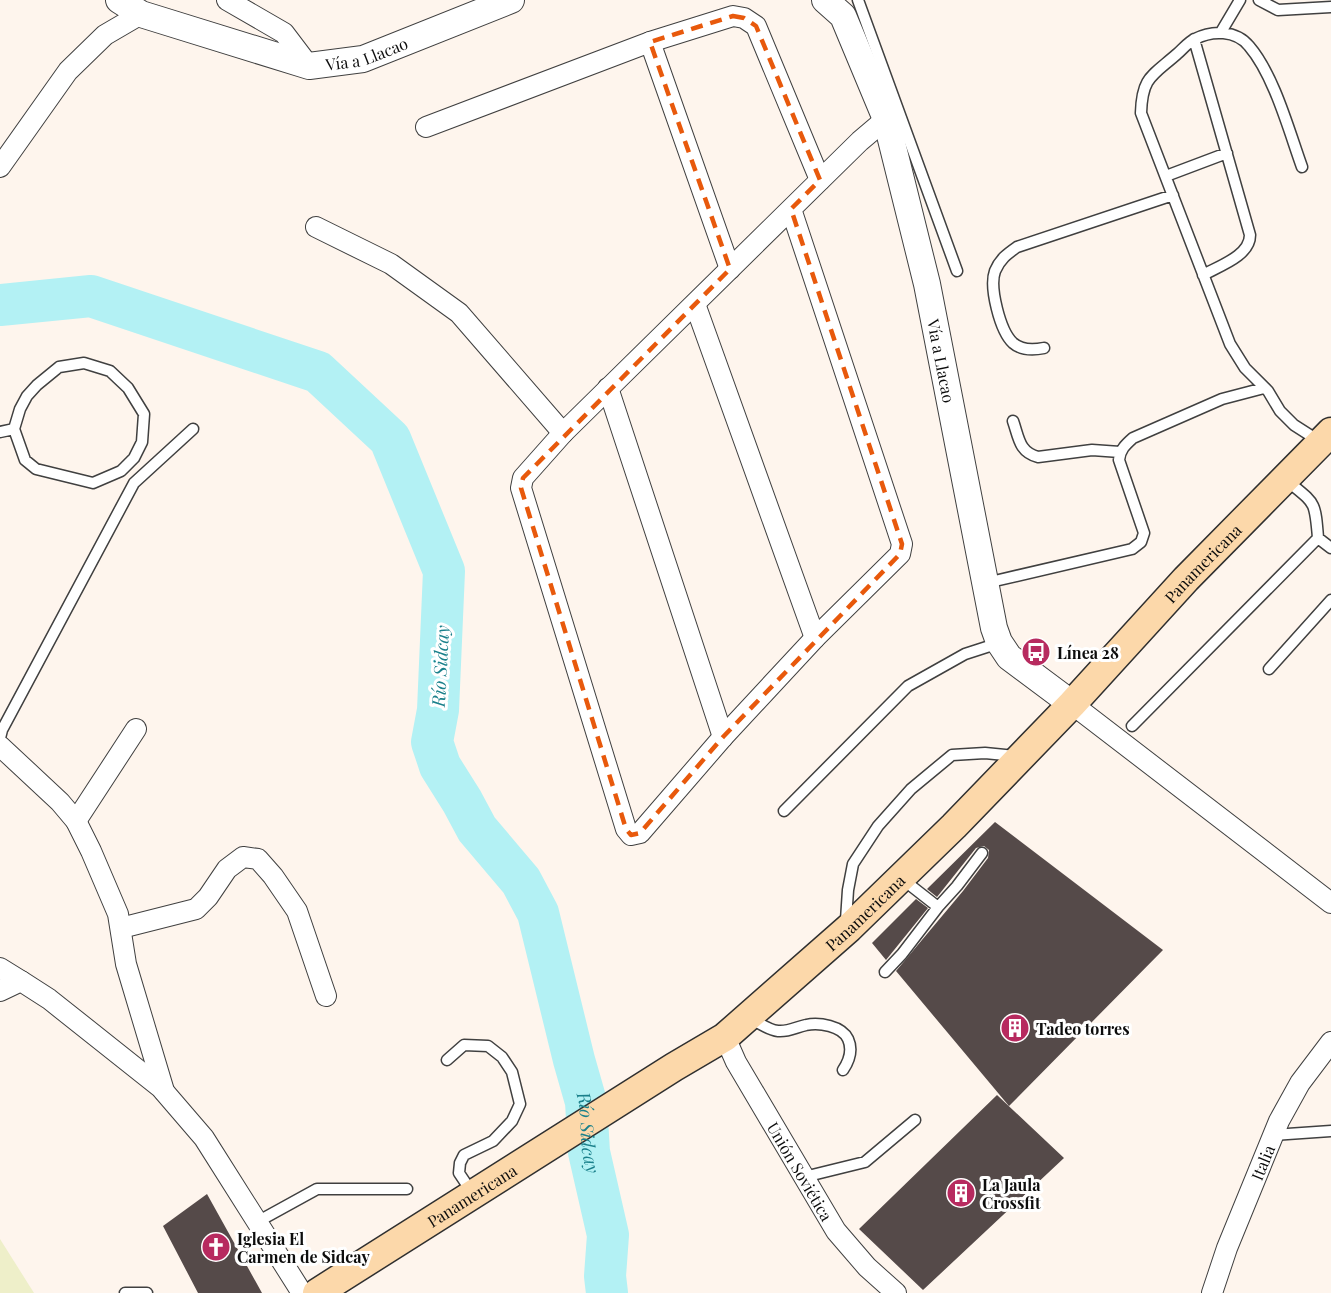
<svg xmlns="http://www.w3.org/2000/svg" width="1331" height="1293" viewBox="0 0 1331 1293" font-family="'Playfair Display',serif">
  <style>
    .pitch { fill: #eeefc9 }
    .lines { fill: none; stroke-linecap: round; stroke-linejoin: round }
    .river { stroke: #b3f1f4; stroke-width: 42 }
    .building { fill: #554a49 }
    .service-casing { stroke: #404040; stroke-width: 13 }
    .minor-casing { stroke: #404040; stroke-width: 22 }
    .tertiary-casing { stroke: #404040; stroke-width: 28 }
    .secondary-casing { stroke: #2f2f2f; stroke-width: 31 }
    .service { stroke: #fff; stroke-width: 10 }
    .minor { stroke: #fff; stroke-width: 20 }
    .tertiary { stroke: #fff; stroke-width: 26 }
    .secondary { stroke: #fcd8aa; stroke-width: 28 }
    .marked { fill: none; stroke: #e8590c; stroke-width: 4.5; stroke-dasharray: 12 8; stroke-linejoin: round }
    .labels { text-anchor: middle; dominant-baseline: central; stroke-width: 6; stroke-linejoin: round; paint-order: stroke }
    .street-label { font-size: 16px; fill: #0d0d0d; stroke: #fff }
    .poi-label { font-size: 16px; font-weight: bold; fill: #0d0d0d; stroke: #fff; text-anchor: start }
    .water-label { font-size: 18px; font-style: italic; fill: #1a808b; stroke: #fff }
  </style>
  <rect width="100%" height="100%" fill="#fef5ed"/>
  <path class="pitch" d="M0 1239 34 1293H0Z"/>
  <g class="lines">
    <path class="river" id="s1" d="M0 305 91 296 318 372 390 439 444 571 438 710 432 742 440 766 462 801 477 829 521 881 538 913 574 1060 586 1102 589 1152 608 1235 605 1276 607 1293"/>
  </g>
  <path class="building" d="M995 822 1163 950 1009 1106 896 971 963 891 988 858 989 850 984 846 976 848 937 897 927 889Z
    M916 899 928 908 886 960 872 943Z
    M997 1095 1064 1158 923 1290 859 1229Z
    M207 1194 262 1293H198L163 1226Z"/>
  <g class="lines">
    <g class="service-casing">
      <path id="service" d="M858 0 957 271
        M1259 0 1278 10 1331 7
        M1221 32 1240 0
        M1194 39 1250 235C1250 256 1219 266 1203 275
        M1302 167C1289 131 1274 75 1249 46 1236 30 1212 30 1195 39 1188 42 1183 49 1177 54 1152 76 1142 77 1141 113L1230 344 1245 368 1268 391 1280 411 1294 425 1319 441
        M1166 176 1227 153
        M1044 348C1034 350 1021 350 1013 343 1000 331 989 287 995 271 1000 259 1007 254 1017 247L1173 195
        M84 363 110 371 128 388 144 414 142 442 134 458 121 471 93 483 36 469 25 460 14 429 20 409 27 396 37 385 59 367Z
        M1013 421C1019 438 1019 452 1038 457L1092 450 1120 452
        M0 432 14 429
        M1318 538 1331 548
        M986 583 1132 549 1141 542 1144 533 1119 460C1120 450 1125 445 1133 438L1222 399 1264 388
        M1269 669 1331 600
        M1132 726 1318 538C1315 499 1315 504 1285 479
        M0 738 2 730 134 483 193 429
        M784 811 908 686 965 654 999 643
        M938 907 957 886 982 853
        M848 924 846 920 848 890 853 864 878 826 911 789 952 755 985 753 1015 756
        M885 972 902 954 938 907 901 878
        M749 1017C757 1022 768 1030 778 1031 789 1032 796 1027 806 1025 819 1022 842 1026 848 1039 853 1050 849 1061 843 1070
        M447 1060 464 1045 488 1046 502 1057 512 1072 520 1104 512 1121 493 1141 464 1155 460 1163 459 1173 473 1194
        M1273 1135 1331 1131
        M804 1177 865 1162 915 1120
        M257 1222 317 1189H407
        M125 1293H147"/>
    </g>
    <g class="minor-casing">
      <g id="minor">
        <path d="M227 0 284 33 309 66"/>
        <path d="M650 42 730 269"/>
        <path d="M426 127 650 42 733 16 744 18 756 26 820 180"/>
        <path d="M0 167 68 71 105 35 141 14"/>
        <path d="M791 209 902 544 900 554 815 638 723 737 640 833 631 835 626 829 521 488 523 478 563 433 860 141 886 119"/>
        <path d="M316 227 391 264 459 313 563 433"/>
        <path d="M695 304 815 638"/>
        <path d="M608 388 723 737"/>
        <path d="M1072 704 1331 903"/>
        <path d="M0 746 60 802 76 821 91 851 118 914 126 964 164 1091"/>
        <path d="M76 821 136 729"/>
        <path d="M121 928 196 909 208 897 227 869 243 857 258 859 273 876 297 911 326 996"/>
        <path d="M0 968 21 981"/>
        <path d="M0 991 21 981 49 999 161 1088 204 1138 302 1293"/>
        <path id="s2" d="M725 1037 736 1062 836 1231 867 1267 896 1293"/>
        <path id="s3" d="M1212 1293 1227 1248 1279 1121 1300 1083 1331 1042"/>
      </g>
    </g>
    <g class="tertiary-casing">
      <g id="tertiary">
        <path id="s4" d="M119 0 141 14 309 66 363 59 511 0"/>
        <path id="s5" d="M825 0 843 16 886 119 927 284 994 628 999 642 1009 657 1072 704"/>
      </g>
    </g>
    <g class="secondary-casing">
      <g id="secondary">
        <path id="s6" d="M317 1293 674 1067 725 1037 849 928 954 826 1072 704 1186 579 1331 432"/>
      </g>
    </g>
    <use href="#service" class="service"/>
    <use href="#minor" class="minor"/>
    <use href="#tertiary" class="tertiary"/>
    <use href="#secondary" class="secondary"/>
  </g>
  <path class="marked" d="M733 16 744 18 756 26 820 180 791 209 902 544 900 554 723 737 640 833 631 835 626 829 521 488 523 478 730 269 650 42Z"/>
  <defs>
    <g id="bus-disc" transform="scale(1.5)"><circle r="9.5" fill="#b72a5f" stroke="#fff"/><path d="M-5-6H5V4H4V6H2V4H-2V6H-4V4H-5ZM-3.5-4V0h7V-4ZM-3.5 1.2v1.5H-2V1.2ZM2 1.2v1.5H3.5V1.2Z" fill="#fff"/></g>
    <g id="building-disc" transform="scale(1.5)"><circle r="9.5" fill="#b72a5f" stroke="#fff"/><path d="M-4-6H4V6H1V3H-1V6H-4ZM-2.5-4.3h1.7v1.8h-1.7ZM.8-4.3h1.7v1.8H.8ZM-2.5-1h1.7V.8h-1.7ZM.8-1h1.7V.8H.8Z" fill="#fff"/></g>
    <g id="church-disc" transform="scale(1.5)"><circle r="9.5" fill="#b72a5f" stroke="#fff"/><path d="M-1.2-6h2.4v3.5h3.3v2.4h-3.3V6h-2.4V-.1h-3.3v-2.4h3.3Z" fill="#fff"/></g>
  </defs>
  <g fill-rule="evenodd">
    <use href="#bus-disc" x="1036" y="652"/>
    <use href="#building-disc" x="1015" y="1028"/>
    <use href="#building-disc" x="961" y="1193"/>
    <use href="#church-disc" x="216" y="1247"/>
  </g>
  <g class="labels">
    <g class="street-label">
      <text stroke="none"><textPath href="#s4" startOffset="261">Vía a Llacao</textPath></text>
      <text stroke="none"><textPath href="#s5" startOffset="384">Vía a Llacao</textPath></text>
      <text stroke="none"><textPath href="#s6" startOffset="1155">Panamericana</textPath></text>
      <text stroke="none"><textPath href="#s6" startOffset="669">Panamericana</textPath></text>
      <text stroke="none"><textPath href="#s3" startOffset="140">Italia</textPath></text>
      <text stroke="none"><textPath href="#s2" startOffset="154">Unión Soviética</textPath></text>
      <text stroke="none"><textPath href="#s6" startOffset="183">Panamericana</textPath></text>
    </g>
    <g class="poi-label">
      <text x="1057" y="652">Línea 28</text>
      <text x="1036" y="1028">Tadeo torres</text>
      <text x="982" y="1184">La Jaula<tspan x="982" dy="18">Crossfit</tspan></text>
      <text x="237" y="1238">Iglesia El<tspan x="237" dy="18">Carmen de Sidcay</tspan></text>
    </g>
    <g class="water-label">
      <text transform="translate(440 666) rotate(-87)">Río Sidcay</text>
      <text stroke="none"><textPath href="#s1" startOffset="1172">Río Sidcay</textPath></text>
    </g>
  </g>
</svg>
